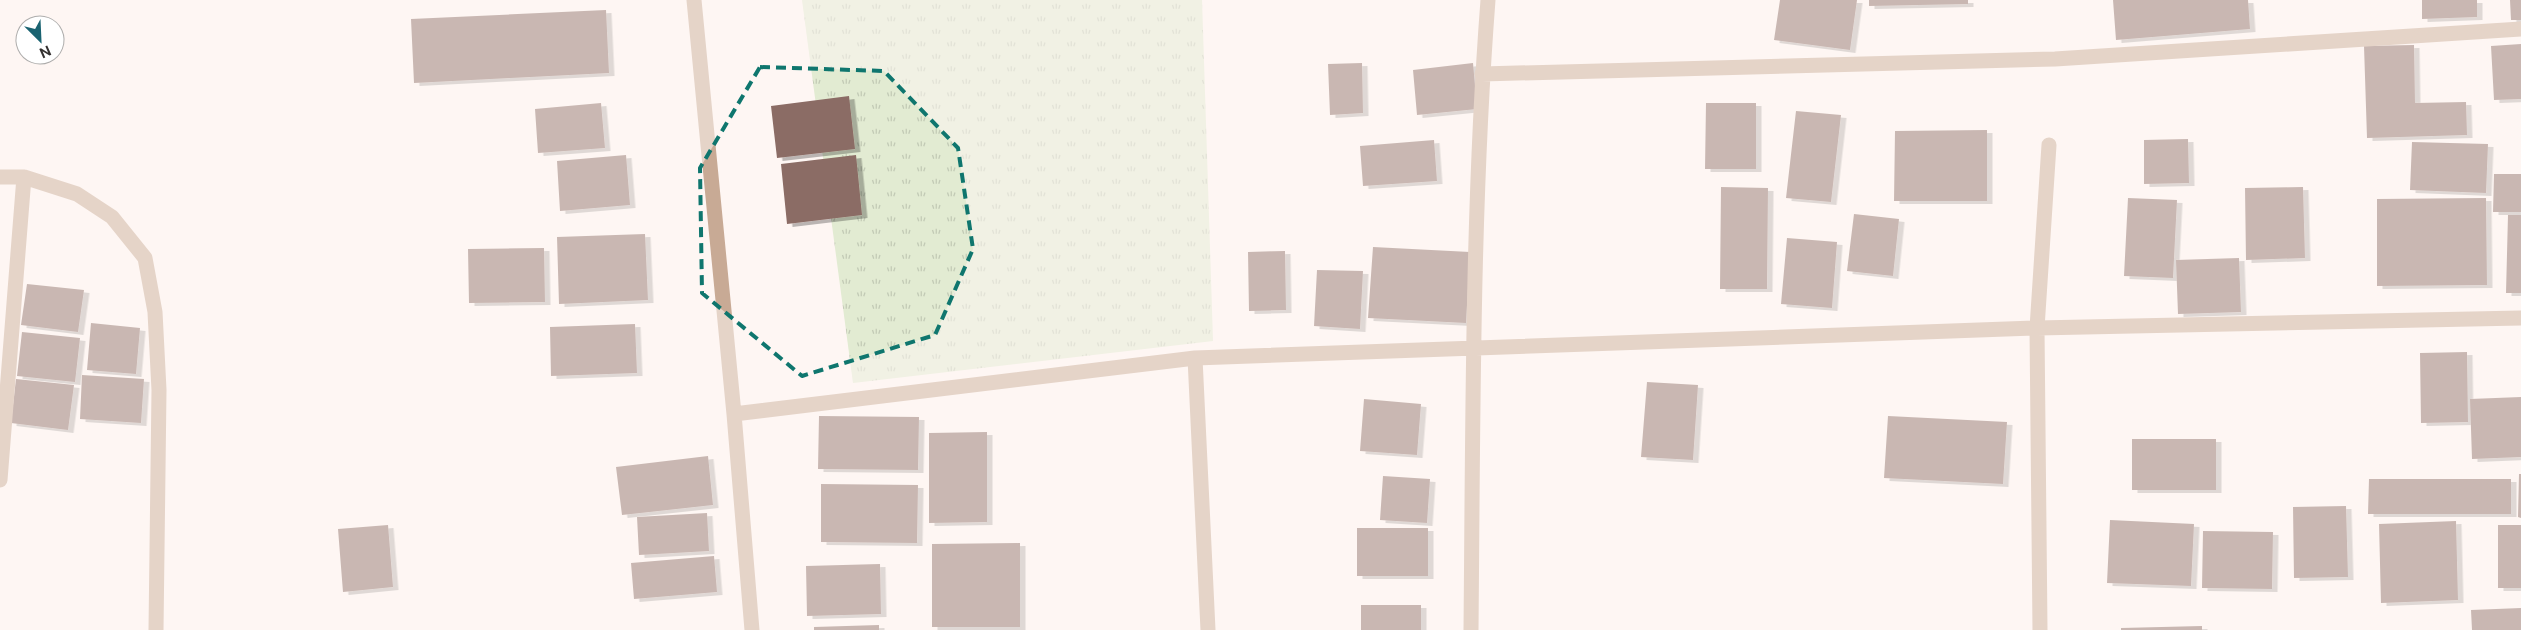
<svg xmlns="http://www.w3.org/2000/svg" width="2521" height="630" viewBox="0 0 2521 630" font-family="'Public Sans',sans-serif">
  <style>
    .grass { fill: url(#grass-tufts) }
    .building { fill: #8b6c65; filter: url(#shadow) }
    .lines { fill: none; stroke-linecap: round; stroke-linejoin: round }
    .street { stroke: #c8aa95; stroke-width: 15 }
    .marked { fill: none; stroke: #0f766e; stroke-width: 4; stroke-dasharray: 10 6; stroke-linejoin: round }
  </style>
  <defs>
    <pattern id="grass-tufts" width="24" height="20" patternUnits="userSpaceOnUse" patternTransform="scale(1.25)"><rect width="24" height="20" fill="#e2ebd2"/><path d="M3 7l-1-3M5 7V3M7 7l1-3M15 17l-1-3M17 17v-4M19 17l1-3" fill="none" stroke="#c2cab5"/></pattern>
    <filter id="shadow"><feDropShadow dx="5.5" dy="3" stdDeviation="0" flood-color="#0004"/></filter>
  </defs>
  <rect width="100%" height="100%" fill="#fef6f3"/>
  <path class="grass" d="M802 0H1202L1213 341 853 383Z"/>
  <path class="building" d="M1780 0H1857L1850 50 1774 40Z
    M1869 0H1968V4L1869 6Z
    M2113 0H2248L2250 29 2116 40Z
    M2422 0H2477V17L2422 19Z
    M2510 0H2521V20H2511Z
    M606 10 609 73 414 83 411 19Z
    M2521 44V99L2494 100 2491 46Z
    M2414 45 2415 103 2466 102 2467 135 2367 138 2364 46Z
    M1362 63 1363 113 1330 115 1328 64Z
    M1473 63 1477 109 1417 115 1413 70Z
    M849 96 855 149 777 158 771 106Z
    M601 103 605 148 538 153 535 109Z
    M1706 103H1756V169H1705Z
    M1796 111 1841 115 1831 202 1786 198Z
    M1987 130V201H1894L1895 131Z
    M2188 139 2189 183 2144 184V140Z
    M1434 140 1437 181 1363 186 1360 146Z
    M2412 142 2488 144 2486 193 2410 190Z
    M626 155 630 205 560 211 557 161Z
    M856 155 862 215 787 224 781 164Z
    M2494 174H2521V212H2493Z
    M1721 187 1768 188 1767 289H1720Z
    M2303 187 2305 258 2246 260 2245 188Z
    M2128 198 2177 200 2173 278 2124 276Z
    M2486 198 2487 285 2377 286V199Z
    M1854 214 1899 219 1893 276 1847 271Z
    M2508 215H2521V293H2506Z
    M645 234 648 300 559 304 557 237Z
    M1787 238 1837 242 1832 308 1781 304Z
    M1373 247 1470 252 1466 323 1368 318Z
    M544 248 545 302 469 303 468 249Z
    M1285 251 1286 310 1249 311 1248 252Z
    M2239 258 2241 312 2178 314 2176 260Z
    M1317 270 1363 271 1360 329 1314 326Z
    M27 284 84 290 78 332 21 325Z
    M91 323 140 328 136 374 87 370Z
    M635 324 637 373 551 376 550 327Z
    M22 332 80 338 75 382 17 376Z
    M2467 352 2468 422 2421 423 2420 353Z
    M82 375 144 379 141 423 80 419Z
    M16 379 74 385 68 430 11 423Z
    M1647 382 1698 385 1693 460 1641 457Z
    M2521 397V457L2472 459 2470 399Z
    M1364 399 1421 404 1417 455 1360 451Z
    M819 416 919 417 918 470 818 469Z
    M1888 416 2007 422 2003 484 1884 478Z
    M987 432V522L929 523V433Z
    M2132 439H2216V490H2132Z
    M708 456 713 505 622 515 616 467Z
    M2519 474H2521V518L2518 517Z
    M1383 476 1430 479 1427 523 1380 520Z
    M2369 479H2511V514H2368Z
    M821 484 918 485 917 543 821 542Z
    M2346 506 2348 577 2294 578 2293 507Z
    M707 513 709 551 639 555 637 517Z
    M2110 520 2194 524 2191 586 2107 583Z
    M2456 521 2458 600 2381 603 2379 524Z
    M388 525 393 587 343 592 338 529Z
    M2498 525H2521V588H2498Z
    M1357 528H1428V576H1357Z
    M2203 531 2273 532 2272 589 2202 588Z
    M1020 543V627H932V544Z
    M714 556 717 592 634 599 631 563Z
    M880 564 881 614 807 616 806 566Z
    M1361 605H1421V630H1361Z
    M2521 608V630H2472L2471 610Z
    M879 625V630H814V627Z
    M2202 626V630H2121V628Z"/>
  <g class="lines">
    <path class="street" d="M694 0 734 414 752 630
      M1482 74 2055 59 2521 29
      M0 177H24L77 194 112 217 145 258 155 312 159 390 156 630
      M1195 358 1208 630
      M734 414 1195 358 2037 328 2521 318
      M0 480 24 177
      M1471 630C1473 420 1472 209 1488 0
      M2040 630 2037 328 2049 145"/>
  </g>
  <path d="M0 0H2521V630H0ZM760 67 884 71 958 148 973 249 935 335 802 376 702 293 700 168Z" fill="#fef6f3" fill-opacity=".55" fill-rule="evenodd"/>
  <path class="marked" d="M760 67 884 71 958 148 973 249 935 335 802 376 702 293 700 168Z"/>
  <g transform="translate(40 40) rotate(156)"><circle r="24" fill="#ffffff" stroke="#aeadac"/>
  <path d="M0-4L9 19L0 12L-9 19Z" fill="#1a6371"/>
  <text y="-8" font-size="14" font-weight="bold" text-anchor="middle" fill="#343130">N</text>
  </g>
</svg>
